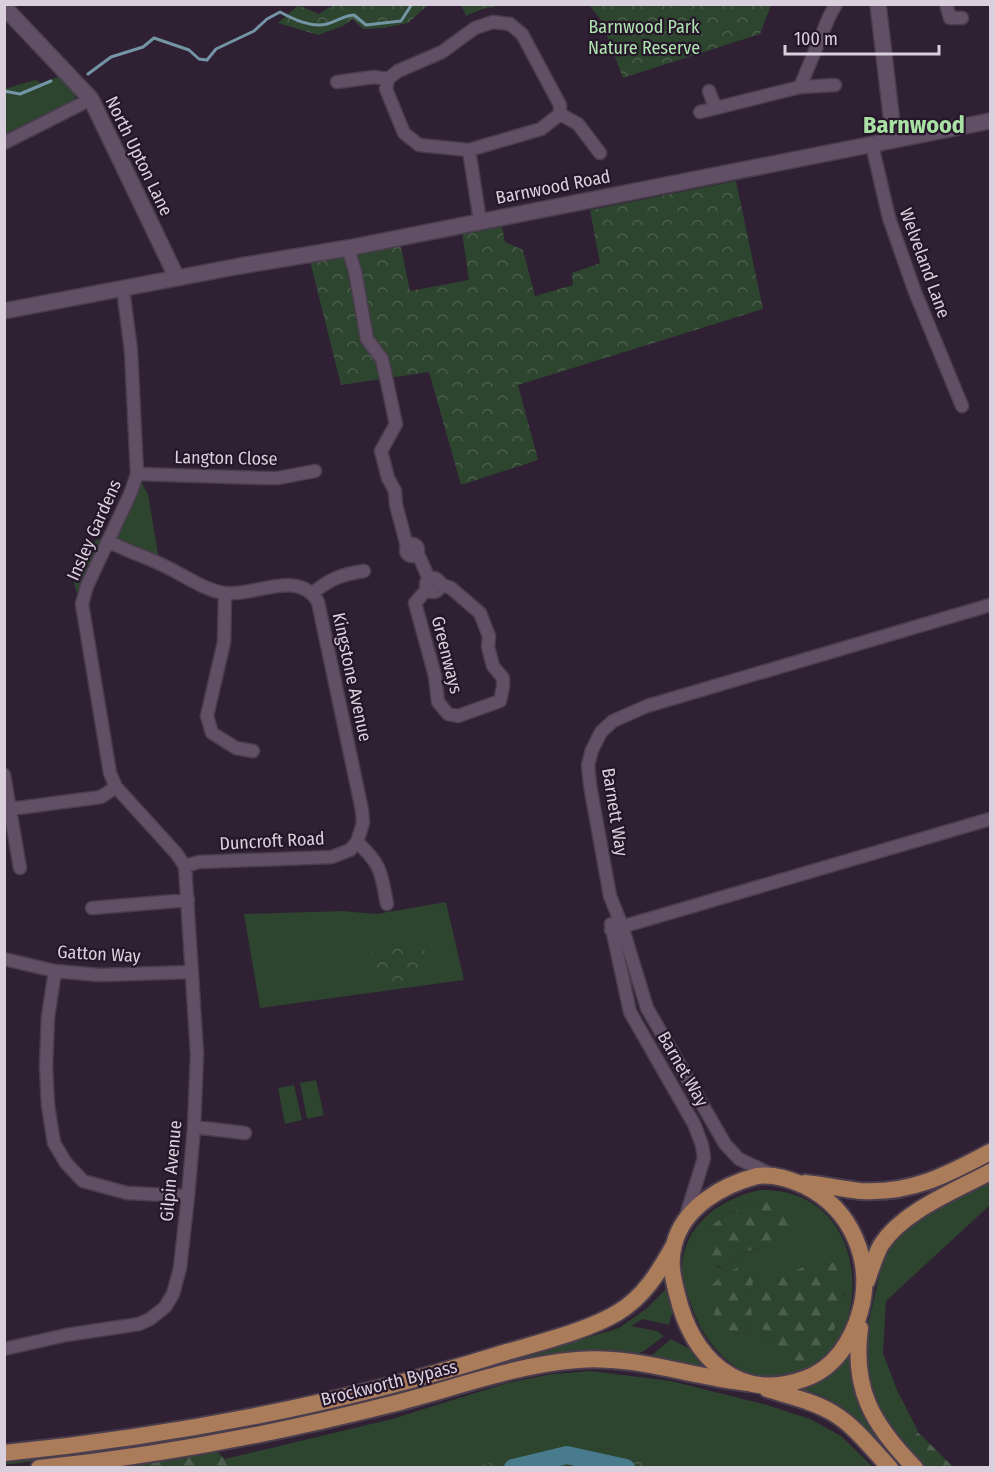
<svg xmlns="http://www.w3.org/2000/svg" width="995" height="1472" viewBox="0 0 995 1472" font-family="'Fira Sans Condensed',sans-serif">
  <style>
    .green { fill: #2d442e; fill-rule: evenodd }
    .forest { fill: url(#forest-firs) }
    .park { fill: url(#park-crowns) }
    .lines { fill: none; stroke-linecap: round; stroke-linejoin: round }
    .stream { stroke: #7495a5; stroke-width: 3 }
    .river { stroke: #487c8d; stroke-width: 18 }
    .minor-casing { stroke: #4a3d4d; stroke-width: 15 }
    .tertiary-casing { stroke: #4a3d4d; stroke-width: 18 }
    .trunk-casing { stroke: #4a3d4d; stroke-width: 20 }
    .minor { stroke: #604f65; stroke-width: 12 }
    .tertiary { stroke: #604f65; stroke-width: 15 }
    .trunk { stroke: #ab7c59; stroke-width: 16 }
    .labels { text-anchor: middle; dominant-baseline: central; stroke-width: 4.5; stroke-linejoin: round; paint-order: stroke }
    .park-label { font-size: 18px; fill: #aee4af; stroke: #251629 }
    .street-label { font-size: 18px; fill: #dad0dd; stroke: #251629 }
    .district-label { font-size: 24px; font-weight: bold; fill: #a9e1a5; stroke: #251629 }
  </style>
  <defs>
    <pattern id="forest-firs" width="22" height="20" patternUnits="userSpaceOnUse" patternTransform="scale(1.5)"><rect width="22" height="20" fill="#2d442e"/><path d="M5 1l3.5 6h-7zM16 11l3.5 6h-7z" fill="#4b5e4c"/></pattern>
    <pattern id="park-crowns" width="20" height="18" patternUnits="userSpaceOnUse" patternTransform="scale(1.5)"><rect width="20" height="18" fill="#2d442e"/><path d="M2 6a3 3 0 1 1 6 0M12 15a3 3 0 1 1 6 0" fill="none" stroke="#4b5e4c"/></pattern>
  </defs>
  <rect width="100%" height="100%" fill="#2f2033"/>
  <path class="green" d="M65 74 80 91 66 109 5 138 4 89 35 80 42 83Z
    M137 474 148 494 160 566 107 540 82 604C64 569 73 547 110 535Z
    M446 902 464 980 260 1008 244 914 343 911 376 914Z
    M316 1080 324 1115 307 1119 300 1083Z
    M294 1085 302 1120 285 1124 278 1088Z
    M990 1179V1205L886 1301 883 1353 897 1390 918 1431 909 1442 935 1467H924L887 1428 865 1376 867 1329 883 1260 897 1236 921 1217Z
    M760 1190C889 1187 875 1387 768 1378 741 1375 721 1359 706 1336 700 1328 696 1317 692 1307 688 1295 682 1281 682 1268 683 1224 722 1198 760 1190ZM774 1200 761 1248 747 1251 723 1268 717 1267 705 1246C706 1241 706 1233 710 1228 723 1211 754 1203 774 1200ZM818 1260 844 1294 833 1333 772 1345C736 1286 778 1287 818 1260ZM754 1274C752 1285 750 1296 750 1307 750 1313 753 1321 751 1326 746 1347 721 1322 714 1316L715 1305Z
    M669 1283 674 1306 669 1325 643 1319 631 1326 657 1331 664 1336 644 1351 633 1355 320 1414 186 1442 5 1465V1459L313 1411 318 1412 408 1391V1388L495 1366 619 1328 646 1309 665 1290Z
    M671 1339 699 1354 710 1368 651 1356Z
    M851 1351 906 1467H898C869 1433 847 1399 801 1390 822 1381 837 1369 851 1351Z
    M591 1371 671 1381 767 1405 810 1419 841 1436 873 1467 230 1468 225 1459 392 1419 507 1383 552 1374Z"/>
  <path class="forest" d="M774 1200 784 1201 790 1204 794 1216 792 1223 761 1248 747 1251 723 1268C715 1266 709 1260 706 1252 695 1218 750 1203 774 1200Z
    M822 1258C830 1260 840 1265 842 1274 850 1300 826 1377 789 1364 779 1361 774 1348 769 1340 745 1301 762 1287 797 1270 806 1266 814 1261 822 1258Z
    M741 1266 751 1268 754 1274 751 1295 752 1325 748 1332 743 1335 723 1328 717 1322 714 1316 715 1305 711 1286 721 1276Z
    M918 1432 953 1467H935L908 1442Z
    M212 1447 225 1459 230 1467 98 1468Z"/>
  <path class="park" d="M497 4V6L482 9 466 16 461 5Z
    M298 5 319 14 333 5H428L408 23 384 28 363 29 353 19 343 26 318 35 278 23Z
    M589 5H771L760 34 623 78 601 20Z
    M736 181 763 309 518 385 538 460 461 485 429 372 341 385 310 261 400 243 410 291 469 280 462 233 502 227 505 242 523 250 535 296 573 285 572 273 600 263 590 210Z
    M385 941 417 944 425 951 426 970 414 979 385 984 371 974V954Z
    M563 1448 583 1449 664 1467H471Z"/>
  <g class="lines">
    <path class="stream" d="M88 74 111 57 143 47 154 38 189 50 199 59 207 60 216 49 254 31 267 19 280 12C293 19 311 28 327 24 337 21 343 16 354 15L366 25 401 21 412 4
      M4 91 20 94 51 81"/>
    <path class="river" d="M513 1468 567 1455 626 1468"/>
    <g class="minor-casing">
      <path id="minor" d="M946 4 950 18H962
        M493 22 510 24 522 34 560 105V114L541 129 469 150 419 145 404 133 386 89 388 79 398 71 442 52 475 28Z
        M337 82 374 77 388 79
        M800 87 835 85
        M709 91 715 107
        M700 112 800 87 829 17 836 4
        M560 114 578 124 600 153
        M4 143 91 99
        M872 145 889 218 915 292 962 406
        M469 150 480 221
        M348 248 355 271 367 339 382 359 396 424 381 451 388 478 395 491 396 505 407 546
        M137 474 265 478H278L315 471
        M108 541C124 550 141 555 158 563 178 571 204 591 225 593 254 597 299 568 318 602L362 810 363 823 357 842C382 865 381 873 387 904
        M406 550a6 6 0 1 1 12 0a6 6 0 1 1-12 0Z
        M418 554 429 579
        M426 585a7 7 0 1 1 14 0a7 7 0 1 1-14 0Z
        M428 588 415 603 435 676 438 702 448 714 458 716 500 701 503 687V678L493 666 488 647 489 636 480 613 451 588 440 584
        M225 593 224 642 207 716 212 733 236 748 253 751
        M313 593C329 579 343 574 364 571
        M4 775 20 868
        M10 809 101 797 116 787
        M185 866 199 862 332 857 350 850 357 842
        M92 908 188 900
        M611 924 630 1012 694 1124 702 1145 704 1158 685 1219
        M611 930 990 819
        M4 959 55 971 99 975 192 972
        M55 971 48 1017 46 1066 48 1105 54 1143 66 1163 83 1181 127 1193 188 1196
        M194 1127 245 1133
        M771 1174 739 1159 725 1144 647 1008 622 926 610 896 590 785 588 765 592 750 601 732 613 721 647 706 990 605
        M4 1349 66 1335 139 1324 150 1319 165 1307 173 1294 180 1268 188 1196 194 1127 197 1054 185 866 176 853 116 787 110 773 82 604 87 586 131 492 137 474 131 351 123 289"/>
    </g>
    <g class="tertiary-casing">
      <path id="tertiary" d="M878 4 894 140
        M4 7 91 99 177 278
        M4 311 240 266 348 248 990 121"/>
    </g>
    <g class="trunk-casing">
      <path id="trunk" d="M757 1176C775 1174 789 1179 805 1186 852 1209 874 1262 860 1312 852 1341 834 1369 804 1379 737 1403 692 1357 677 1294 673 1278 669 1262 674 1245 683 1207 723 1185 757 1176Z
        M805 1183C824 1185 842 1189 860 1191 911 1194 947 1175 990 1152
        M867 1281C871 1269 875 1256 881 1245 903 1211 955 1191 990 1172
        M860 1328C852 1389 872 1424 915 1468
        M767 1389C789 1396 813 1401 833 1413 855 1426 872 1449 890 1468
        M4 1453C172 1436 337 1405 497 1355 533 1344 585 1332 617 1313 644 1297 659 1272 674 1245
        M39 1468C157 1456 273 1434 388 1405 450 1390 513 1365 577 1360 636 1355 690 1377 748 1383"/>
    </g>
    <use href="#minor" class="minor"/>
    <use href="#tertiary" class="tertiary"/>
    <use href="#trunk" class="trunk"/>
  </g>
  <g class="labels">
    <g class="park-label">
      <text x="644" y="27">Barnwood Park<tspan x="644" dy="21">Nature Reserve</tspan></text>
    </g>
    <g class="street-label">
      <text transform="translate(139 156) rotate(64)">North Upton Lane</text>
      <text transform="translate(553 187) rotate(-11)">Barnwood Road</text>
      <text transform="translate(925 263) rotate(70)">Welveland Lane</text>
      <text transform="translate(226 458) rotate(1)">Langton Close</text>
      <text transform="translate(94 530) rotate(-66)">Insley Gardens</text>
      <text transform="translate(447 655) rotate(76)">Greenways</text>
      <text transform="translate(352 677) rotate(78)">Kingstone Avenue</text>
      <text transform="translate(615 812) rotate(81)">Barnett Way</text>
      <text transform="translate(272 841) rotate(-3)">Duncroft Road</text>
      <text transform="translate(99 954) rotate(3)">Gatton Way</text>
      <text transform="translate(683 1069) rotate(60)">Barnet Way</text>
      <text transform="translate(171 1171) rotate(-85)">Gilpin Avenue</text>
      <text transform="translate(389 1383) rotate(-14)">Brockworth Bypass</text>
    </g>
    <g class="district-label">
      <text x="914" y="125">Barnwood</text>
    </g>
  </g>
  <rect width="995" height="1472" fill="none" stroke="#dad0dd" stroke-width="12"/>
  <path d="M785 45v9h154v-9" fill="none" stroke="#dad0dd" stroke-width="3"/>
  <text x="794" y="45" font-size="18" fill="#dad0dd" stroke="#251629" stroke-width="4.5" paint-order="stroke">100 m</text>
</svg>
